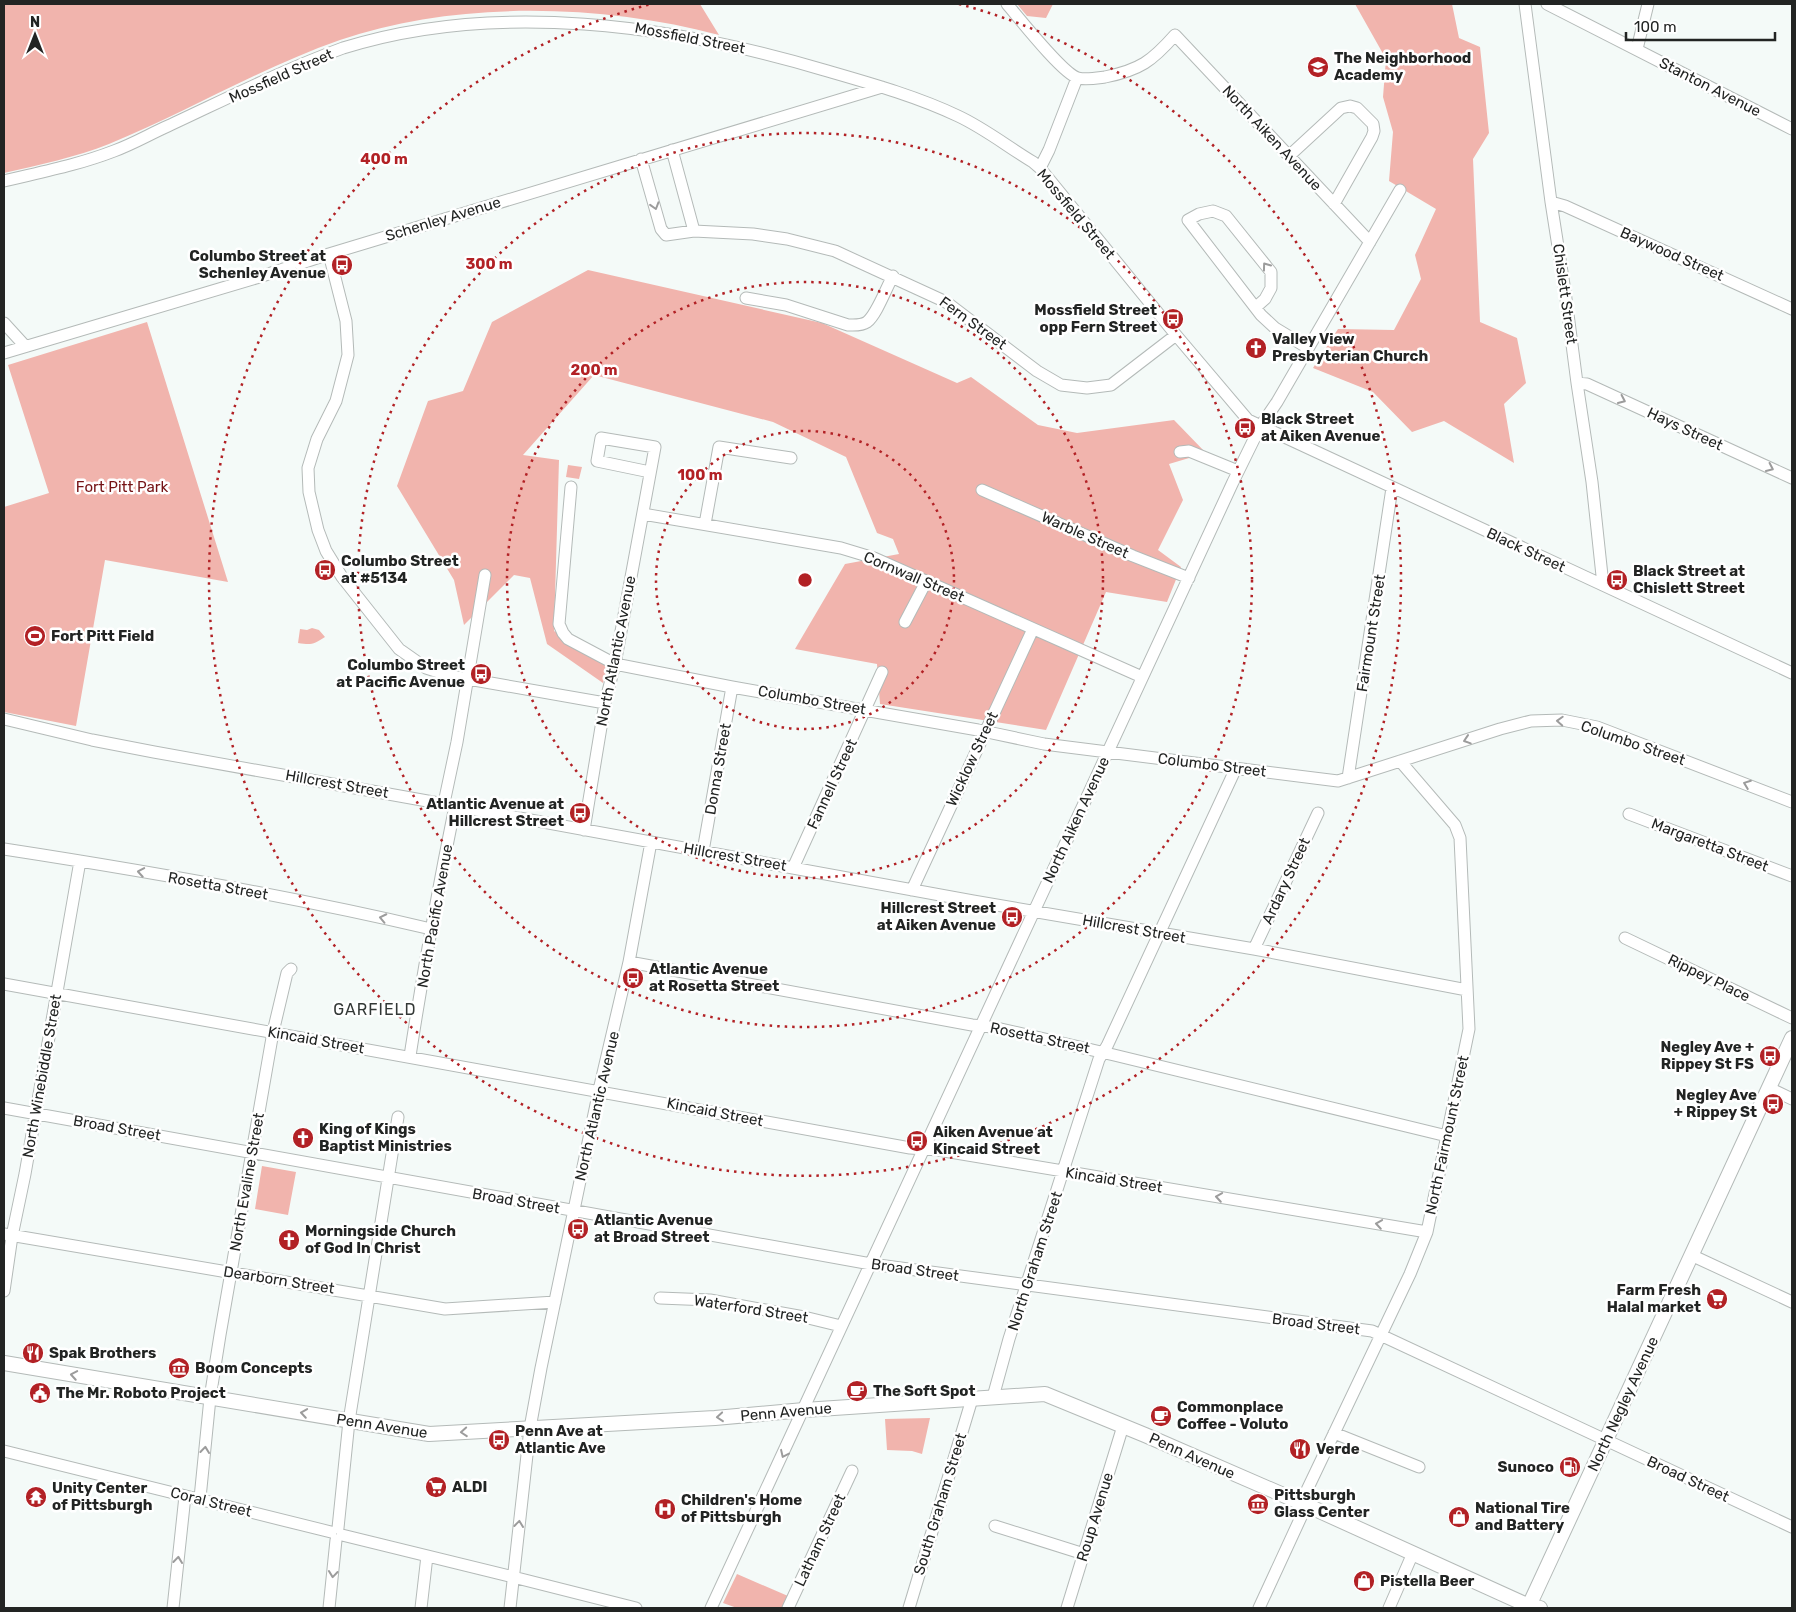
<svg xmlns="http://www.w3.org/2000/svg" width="1796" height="1612" viewBox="0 0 1796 1612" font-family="Rubik,sans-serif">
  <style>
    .green { fill: #f1b4ad }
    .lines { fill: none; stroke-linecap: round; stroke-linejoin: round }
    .minor-casing { stroke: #b4bab8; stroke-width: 13 }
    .major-casing { stroke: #b4bab8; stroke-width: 16 }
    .minor { stroke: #fff; stroke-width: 11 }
    .major { stroke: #fff; stroke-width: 14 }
    .oneway { stroke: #9c9c9c }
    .ring { fill: none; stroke: #b22125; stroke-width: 2.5; stroke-dasharray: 2.5 5 }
    .labels { text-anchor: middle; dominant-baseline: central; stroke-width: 5; stroke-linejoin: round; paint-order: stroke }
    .street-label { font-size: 15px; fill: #222423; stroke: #fff }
    .poi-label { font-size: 15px; font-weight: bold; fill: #222423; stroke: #fff; text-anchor: start }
    .park-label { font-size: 15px; fill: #751315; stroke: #fff }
    .neighbourhood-label { font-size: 16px; letter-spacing: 1px; fill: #333836; stroke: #fff }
    .centre { fill: #b22125; stroke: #fff; stroke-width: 2.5 }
    .ring-label { font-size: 15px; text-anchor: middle; font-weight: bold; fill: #b22125; stroke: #fff; stroke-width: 5; stroke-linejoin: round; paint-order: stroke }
  </style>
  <rect width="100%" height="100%" fill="#f4faf8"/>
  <path class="green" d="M4 4H700L719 35C601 4 456 0 340 40 260 68 187 112 109 144 76 157 39 165 4 173Z
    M1017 4H1053L1046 18 1027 16Z
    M1355 4H1452L1459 38 1480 47 1489 133 1473 159 1480 322 1517 338 1526 383 1504 404 1514 463 1444 421 1412 432 1373 392 1313 368 1338 329 1394 330 1421 279 1415 255 1436 209 1389 181 1393 132 1383 97 1386 59Z
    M588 270 822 323 957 383 971 377 1038 425 1077 433 1174 420 1206 453 1169 464 1183 500 1158 550 1181 567 1167 602 1106 592 1046 730 880 704 877 664 795 649 845 564 899 554 893 539 877 533 846 457 773 422 594 375 523 455 559 460 554 631 608 665 603 683 547 644 530 578 514 575 464 625 454 580 397 486 428 401 463 391 492 322Z
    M147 322 228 582 105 560 76 726 4 712V507L49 493 8 365Z
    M568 465 582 467 579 479 566 477Z
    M312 628 319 630 325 637C313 645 311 645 298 643L300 629 307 630Z
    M262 1166 296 1172 288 1215 255 1209Z
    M930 1418 922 1454 912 1451 887 1450 885 1419Z
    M737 1574 788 1596 783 1608H737L723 1603Z"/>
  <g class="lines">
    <g class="minor-casing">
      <path id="minor" d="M1007 4C1019 18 1063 74 1078 78 1086 80 1097 78 1105 77 1140 70 1152 61 1175 35L1370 242
        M1525 4 1551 202 1565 291 1577 383 1592 482 1603 585
        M1547 4 1792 129
        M1637 49 1648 4
        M1289 156 1341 108 1350 106 1357 108 1373 124 1374 131 1372 137 1334 204
        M641 159 661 229 666 235 694 231 672 150
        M1040 168 1049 150 1077 78
        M4 181C41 172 78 165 114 151 133 144 150 134 168 126 226 99 283 70 343 48 496 0 673 25 824 70 869 83 916 96 958 116 984 128 1008 147 1033 162L1040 168 1176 335 1248 420 1792 673
        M1551 202 1565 206 1792 309
        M694 231 753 234 787 239 835 251 946 302 1037 371 1061 385 1087 388 1111 385 1176 335
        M329 254 346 321 348 355 336 401 317 439 308 468 309 492 318 530 326 551 342 577 399 649 426 668 451 676 605 703
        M746 298 786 305 848 325C854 325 861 326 867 322 877 314 886 288 893 276
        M1256 307 1265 299 1271 288V272L1226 216 1213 211 1199 214 1188 220 1261 315 1275 328 1308 348
        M4 323 25 346
        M4 353 256 278 329 254 882 87
        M1577 383 1587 384 1792 478
        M1180 452 1189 451 1238 471
        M571 487 559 624 563 633 568 639 615 664 732 687 978 730 1044 744 1338 781 1500 729 1531 721 1562 720 1597 727 1792 802
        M982 490 1133 556 1189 578
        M643 514 841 548 874 558 1142 677
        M705 524 719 447 791 458
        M905 622 926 582
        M4 719 92 740 154 752 433 802 973 901 1254 949 1467 990
        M1348 778 1392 488
        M444 803 457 742 485 575
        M1629 814 1792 876
        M584 830 605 703 615 664 655 447 601 438 597 461 650 472
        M4 849C147 871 290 896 431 929
        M703 851 732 687
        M793 868 882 672
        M912 890 1033 629
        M1625 938 1792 1018
        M1254 949 1318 813
        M629 962 972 1025 992 1027 1114 1055 1447 1136
        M4 984 910 1148 938 1150 1427 1232
        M410 1056C423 972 438 889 455 806
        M1769 1088 1792 1099
        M4 1108 871 1264 1372 1331 1792 1527
        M4 1234 445 1309 555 1302
        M1691 1255 1792 1302
        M4 1291 12 1236 25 1174 80 861
        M660 1298 710 1300 804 1317 841 1326
        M993 1397 1009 1339 1099 1059 1107 1046 1236 768
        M1334 1433 1419 1467
        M4 1451 331 1532
        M200 1498 210 1398 220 1335 273 1032 287 973 291 969
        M995 1526 1084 1554
        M338 1528 349 1421 398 1117
        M342 1535 509 1576
        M514 1572 530 1428 541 1368 599 1090 629 962 651 842
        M517 1578 636 1608
        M173 1608 185 1496
        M329 1608 336 1540
        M421 1608 427 1556
        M510 1608 513 1581
        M711 1608 1233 482 1260 427 1277 402 1400 190
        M788 1608 852 1471
        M909 1608 972 1399
        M1067 1608 1123 1426
        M1259 1608 1301 1517 1307 1490 1410 1274 1427 1232 1469 1029 1460 838 1455 825 1400 761
        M1389 1608 1413 1553"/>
    </g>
    <g class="major-casing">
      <path id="major" d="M4 1363 429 1434 715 1418 804 1410 1045 1394 1145 1435 1304 1504 1529 1606 1540 1608
        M1528 1608 1792 1038"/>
    </g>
    <use href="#minor" class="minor"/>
    <use href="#major" class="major"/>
  </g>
  <defs><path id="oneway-chevron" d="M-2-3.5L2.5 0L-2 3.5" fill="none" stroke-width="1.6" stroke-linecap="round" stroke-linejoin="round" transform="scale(1.25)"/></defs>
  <g class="oneway">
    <use href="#oneway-chevron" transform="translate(655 206) rotate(73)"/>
    <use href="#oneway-chevron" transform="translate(1266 266) rotate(-126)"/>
    <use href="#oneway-chevron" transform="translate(1622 400) rotate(25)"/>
    <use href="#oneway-chevron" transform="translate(1770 468) rotate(25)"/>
    <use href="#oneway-chevron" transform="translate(1560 721) rotate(-177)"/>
    <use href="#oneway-chevron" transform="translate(1467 740) rotate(162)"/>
    <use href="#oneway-chevron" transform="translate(1747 784) rotate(-159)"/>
    <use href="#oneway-chevron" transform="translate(141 872) rotate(-170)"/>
    <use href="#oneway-chevron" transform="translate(383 918) rotate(-168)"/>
    <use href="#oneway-chevron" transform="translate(1219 1197) rotate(-171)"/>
    <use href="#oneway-chevron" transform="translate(1379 1224) rotate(-171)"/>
    <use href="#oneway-chevron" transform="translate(74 1375) rotate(-170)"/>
    <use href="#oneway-chevron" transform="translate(304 1413) rotate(-171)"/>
    <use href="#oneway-chevron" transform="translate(720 1417) rotate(175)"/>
    <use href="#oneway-chevron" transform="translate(464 1432) rotate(176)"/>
    <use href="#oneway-chevron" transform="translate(205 1450) rotate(-84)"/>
    <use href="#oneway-chevron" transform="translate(784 1454) rotate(115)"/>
    <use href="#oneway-chevron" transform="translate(519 1524) rotate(-83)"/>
    <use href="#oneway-chevron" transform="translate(178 1560) rotate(-84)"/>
    <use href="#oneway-chevron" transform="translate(333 1574) rotate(96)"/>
  </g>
  <g class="ring">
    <circle cx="805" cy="580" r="149"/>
    <circle cx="805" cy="580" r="298"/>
    <circle cx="805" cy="580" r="447"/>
    <path d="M959 4A596 596 0 1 1 651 4"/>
  </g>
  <defs>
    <g id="school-disc" transform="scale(1.125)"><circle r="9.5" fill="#b22125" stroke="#fff"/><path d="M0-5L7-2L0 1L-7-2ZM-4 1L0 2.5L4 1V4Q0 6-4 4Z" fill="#fff"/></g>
    <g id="bus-disc" transform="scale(1.125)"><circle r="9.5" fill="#b22125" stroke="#fff"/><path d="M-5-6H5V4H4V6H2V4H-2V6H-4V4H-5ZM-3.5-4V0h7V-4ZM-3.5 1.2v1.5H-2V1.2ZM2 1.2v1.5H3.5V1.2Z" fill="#fff"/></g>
    <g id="church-disc" transform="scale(1.125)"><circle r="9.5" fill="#b22125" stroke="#fff"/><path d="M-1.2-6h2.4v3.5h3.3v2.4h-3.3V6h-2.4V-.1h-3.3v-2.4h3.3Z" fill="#fff"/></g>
    <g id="stadium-disc" transform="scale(1.125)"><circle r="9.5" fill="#b22125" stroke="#fff"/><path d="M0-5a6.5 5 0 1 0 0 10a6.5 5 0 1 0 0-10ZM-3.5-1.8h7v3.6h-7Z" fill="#fff"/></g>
    <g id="supermarket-disc" transform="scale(1.125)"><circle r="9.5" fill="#b22125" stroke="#fff"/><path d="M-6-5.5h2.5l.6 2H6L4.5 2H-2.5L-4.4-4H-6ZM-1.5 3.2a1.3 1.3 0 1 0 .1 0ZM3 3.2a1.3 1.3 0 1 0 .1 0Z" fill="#fff"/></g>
    <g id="restaurant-disc" transform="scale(1.125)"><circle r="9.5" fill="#b22125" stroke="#fff"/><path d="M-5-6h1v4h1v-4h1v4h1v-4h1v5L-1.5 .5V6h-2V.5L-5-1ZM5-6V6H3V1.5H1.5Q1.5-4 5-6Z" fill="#fff"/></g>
    <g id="museum-disc" transform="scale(1.125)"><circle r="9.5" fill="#b22125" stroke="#fff"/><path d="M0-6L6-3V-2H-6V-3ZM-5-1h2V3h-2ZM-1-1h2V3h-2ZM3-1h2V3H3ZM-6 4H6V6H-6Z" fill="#fff"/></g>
    <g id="cafe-disc" transform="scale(1.125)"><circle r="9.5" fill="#b22125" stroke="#fff"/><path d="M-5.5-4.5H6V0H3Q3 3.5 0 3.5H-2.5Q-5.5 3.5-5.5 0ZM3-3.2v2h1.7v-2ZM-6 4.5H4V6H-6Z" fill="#fff"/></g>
    <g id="civic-disc" transform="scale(1.125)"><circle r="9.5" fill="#b22125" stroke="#fff"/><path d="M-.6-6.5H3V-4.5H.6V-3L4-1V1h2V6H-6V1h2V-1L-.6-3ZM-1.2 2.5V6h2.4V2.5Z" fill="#fff"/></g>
    <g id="fuel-disc" transform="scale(1.125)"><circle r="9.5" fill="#b22125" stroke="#fff"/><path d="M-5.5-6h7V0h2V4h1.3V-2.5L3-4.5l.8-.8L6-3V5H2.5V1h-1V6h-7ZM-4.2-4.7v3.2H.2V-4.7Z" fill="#fff"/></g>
    <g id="temple-disc" transform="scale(1.125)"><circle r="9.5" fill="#b22125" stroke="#fff"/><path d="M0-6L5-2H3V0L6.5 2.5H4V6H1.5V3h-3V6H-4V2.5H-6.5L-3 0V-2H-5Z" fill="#fff"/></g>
    <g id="hospital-disc" transform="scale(1.125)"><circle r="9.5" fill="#b22125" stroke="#fff"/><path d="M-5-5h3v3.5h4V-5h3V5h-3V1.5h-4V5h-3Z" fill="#fff"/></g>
    <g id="shop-disc" transform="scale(1.125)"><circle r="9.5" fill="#b22125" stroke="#fff"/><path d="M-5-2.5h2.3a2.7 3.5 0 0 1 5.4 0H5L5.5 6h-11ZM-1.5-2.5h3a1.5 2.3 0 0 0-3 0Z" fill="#fff"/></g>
  </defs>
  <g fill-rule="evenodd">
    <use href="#school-disc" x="1318" y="67"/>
    <use href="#bus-disc" x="342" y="265"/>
    <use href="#bus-disc" x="1173" y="319"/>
    <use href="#church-disc" x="1256" y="348"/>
    <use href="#bus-disc" x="1245" y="428"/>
    <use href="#bus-disc" x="325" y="570"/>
    <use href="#bus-disc" x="1617" y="580"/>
    <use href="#stadium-disc" x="35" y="636"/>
    <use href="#bus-disc" x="481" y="674"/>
    <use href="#bus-disc" x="580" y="813"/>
    <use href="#bus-disc" x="1012" y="917"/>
    <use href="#bus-disc" x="633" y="978"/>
    <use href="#bus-disc" x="1770" y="1056"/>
    <use href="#bus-disc" x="1773" y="1104"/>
    <use href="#church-disc" x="303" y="1138"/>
    <use href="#bus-disc" x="917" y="1141"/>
    <use href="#bus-disc" x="578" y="1229"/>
    <use href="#church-disc" x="289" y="1240"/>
    <use href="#supermarket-disc" x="1717" y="1299"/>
    <use href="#restaurant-disc" x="33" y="1353"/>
    <use href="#museum-disc" x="179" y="1368"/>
    <use href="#cafe-disc" x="857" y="1391"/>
    <use href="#civic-disc" x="40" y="1393"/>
    <use href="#cafe-disc" x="1161" y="1416"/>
    <use href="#bus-disc" x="499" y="1440"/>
    <use href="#restaurant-disc" x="1300" y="1449"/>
    <use href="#fuel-disc" x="1570" y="1467"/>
    <use href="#supermarket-disc" x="436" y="1487"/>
    <use href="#temple-disc" x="36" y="1497"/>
    <use href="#museum-disc" x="1258" y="1504"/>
    <use href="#hospital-disc" x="665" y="1509"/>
    <use href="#shop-disc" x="1459" y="1517"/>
    <use href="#shop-disc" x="1364" y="1581"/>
  </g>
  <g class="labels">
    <g class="street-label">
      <text transform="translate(690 38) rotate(11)">Mossfield Street</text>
      <text transform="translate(281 76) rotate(-24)">Mossfield Street</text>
      <text transform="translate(1710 87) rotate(27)">Stanton Avenue</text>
      <text transform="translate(1272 138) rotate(47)">North Aiken Avenue</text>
      <text transform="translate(1076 214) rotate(50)">Mossfield Street</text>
      <text transform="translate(443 219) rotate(-17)">Schenley Avenue</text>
      <text transform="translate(1672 254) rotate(24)">Baywood Street</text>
      <text transform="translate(1565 294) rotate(82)">Chislett Street</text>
      <text transform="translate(973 323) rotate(36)">Fern Street</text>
      <text transform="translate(1685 429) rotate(25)">Hays Street</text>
      <text transform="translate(1085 535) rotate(24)">Warble Street</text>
      <text transform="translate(1526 550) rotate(25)">Black Street</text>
      <text transform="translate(914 577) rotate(23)">Cornwall Street</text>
      <text transform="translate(1371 633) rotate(-81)">Fairmount Street</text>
      <text transform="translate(616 651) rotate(-79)">North Atlantic Avenue</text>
      <text transform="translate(812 700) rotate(10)">Columbo Street</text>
      <text transform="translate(1633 743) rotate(19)">Columbo Street</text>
      <text transform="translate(972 759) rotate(-65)">Wicklow Street</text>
      <text transform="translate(1212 765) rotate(7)">Columbo Street</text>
      <text transform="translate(718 769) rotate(-80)">Donna Street</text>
      <text transform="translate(337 784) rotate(10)">Hillcrest Street</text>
      <text transform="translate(832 784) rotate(-65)">Fannell Street</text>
      <text transform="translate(1076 820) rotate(-65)">North Aiken Avenue</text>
      <text transform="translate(1710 845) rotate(21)">Margaretta Street</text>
      <text transform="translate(735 857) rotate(10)">Hillcrest Street</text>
      <text transform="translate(1286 881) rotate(-65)">Ardary Street</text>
      <text transform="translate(218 886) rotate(10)">Rosetta Street</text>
      <text transform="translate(435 916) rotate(-80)">North Pacific Avenue</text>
      <text transform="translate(1134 929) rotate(10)">Hillcrest Street</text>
      <text transform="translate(1709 978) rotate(26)">Rippey Place</text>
      <text transform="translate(1040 1038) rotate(12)">Rosetta Street</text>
      <text transform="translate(316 1040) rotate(10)">Kincaid Street</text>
      <text transform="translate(42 1076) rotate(-80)">North Winebiddle Street</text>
      <text transform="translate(597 1106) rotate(-77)">North Atlantic Avenue</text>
      <text transform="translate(715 1112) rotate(11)">Kincaid Street</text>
      <text transform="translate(117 1128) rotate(10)">Broad Street</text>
      <text transform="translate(1447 1135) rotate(-78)">North Fairmount Street</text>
      <text transform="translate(1114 1180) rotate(9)">Kincaid Street</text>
      <text transform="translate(247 1182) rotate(-80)">North Evaline Street</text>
      <text transform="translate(516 1201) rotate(10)">Broad Street</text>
      <text transform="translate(1035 1261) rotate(-72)">North Graham Street</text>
      <text transform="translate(915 1270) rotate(8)">Broad Street</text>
      <text transform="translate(279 1280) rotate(9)">Dearborn Street</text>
      <text transform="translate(751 1309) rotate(9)">Waterford Street</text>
      <text transform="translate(1316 1324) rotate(7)">Broad Street</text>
      <text transform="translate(1623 1404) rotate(-65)">North Negley Avenue</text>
      <text transform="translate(786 1412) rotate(-5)">Penn Avenue</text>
      <text transform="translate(382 1426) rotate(9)">Penn Avenue</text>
      <text transform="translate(1192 1456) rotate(24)">Penn Avenue</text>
      <text transform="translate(1688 1479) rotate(25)">Broad Street</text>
      <text transform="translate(211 1502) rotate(14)">Coral Street</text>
      <text transform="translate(940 1504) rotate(-73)">South Graham Street</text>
      <text transform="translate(1095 1517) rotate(-73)">Roup Avenue</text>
      <text transform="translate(820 1540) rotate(-65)">Latham Street</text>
    </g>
    <g class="poi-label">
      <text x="1334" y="58">The Neighborhood<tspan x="1334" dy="17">Academy</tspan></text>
      <text x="326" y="256" text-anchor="end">Columbo Street at<tspan x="326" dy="17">Schenley Avenue</tspan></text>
      <text x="1157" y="310" text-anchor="end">Mossfield Street<tspan x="1157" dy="17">opp Fern Street</tspan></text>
      <text x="1272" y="339">Valley View<tspan x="1272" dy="17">Presbyterian Church</tspan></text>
      <text x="1261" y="419">Black Street<tspan x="1261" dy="17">at Aiken Avenue</tspan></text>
      <text x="341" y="561">Columbo Street<tspan x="341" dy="17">at #5134</tspan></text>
      <text x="1633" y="571">Black Street at<tspan x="1633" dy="17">Chislett Street</tspan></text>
      <text x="51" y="636">Fort Pitt Field</text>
      <text x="465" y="665" text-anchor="end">Columbo Street<tspan x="465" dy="17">at Pacific Avenue</tspan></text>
      <text x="564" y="804" text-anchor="end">Atlantic Avenue at<tspan x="564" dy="17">Hillcrest Street</tspan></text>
      <text x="996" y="908" text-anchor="end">Hillcrest Street<tspan x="996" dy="17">at Aiken Avenue</tspan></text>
      <text x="649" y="969">Atlantic Avenue<tspan x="649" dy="17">at Rosetta Street</tspan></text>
      <text x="1754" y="1047" text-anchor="end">Negley Ave +<tspan x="1754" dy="17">Rippey St FS</tspan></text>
      <text x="1757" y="1095" text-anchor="end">Negley Ave<tspan x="1757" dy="17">+ Rippey St</tspan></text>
      <text x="319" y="1129">King of Kings<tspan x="319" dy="17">Baptist Ministries</tspan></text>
      <text x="933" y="1132">Aiken Avenue at<tspan x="933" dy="17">Kincaid Street</tspan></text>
      <text x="594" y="1220">Atlantic Avenue<tspan x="594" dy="17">at Broad Street</tspan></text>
      <text x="305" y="1231">Morningside Church<tspan x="305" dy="17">of God In Christ</tspan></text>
      <text x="1701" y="1290" text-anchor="end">Farm Fresh<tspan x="1701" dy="17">Halal market</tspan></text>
      <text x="49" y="1353">Spak Brothers</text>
      <text x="195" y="1368">Boom Concepts</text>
      <text x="873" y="1391">The Soft Spot</text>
      <text x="56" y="1393">The Mr. Roboto Project</text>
      <text x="1177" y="1407">Commonplace<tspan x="1177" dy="17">Coffee - Voluto</tspan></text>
      <text x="515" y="1431">Penn Ave at<tspan x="515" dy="17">Atlantic Ave</tspan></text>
      <text x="1316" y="1449">Verde</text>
      <text x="1554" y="1467" text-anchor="end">Sunoco</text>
      <text x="452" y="1487">ALDI</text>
      <text x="52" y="1488">Unity Center<tspan x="52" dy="17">of Pittsburgh</tspan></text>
      <text x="1274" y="1495">Pittsburgh<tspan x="1274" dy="17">Glass Center</tspan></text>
      <text x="681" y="1500">Children's Home<tspan x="681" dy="17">of Pittsburgh</tspan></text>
      <text x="1475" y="1508">National Tire<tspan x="1475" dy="17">and Battery</tspan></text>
      <text x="1380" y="1581">Pistella Beer</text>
    </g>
    <g class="park-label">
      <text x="122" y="487">Fort Pitt Park</text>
    </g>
    <g class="neighbourhood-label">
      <text x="375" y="1009">GARFIELD</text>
    </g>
  </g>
  <circle cx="805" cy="580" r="8" class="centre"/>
  <g class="ring-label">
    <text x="384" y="164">400 m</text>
    <text x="489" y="269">300 m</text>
    <text x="594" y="375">200 m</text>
    <text x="700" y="480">100 m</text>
  </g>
  <rect width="1796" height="1612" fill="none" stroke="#222423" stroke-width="10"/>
  <g transform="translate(35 35)" stroke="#ffffff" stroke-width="4" paint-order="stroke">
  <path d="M0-4L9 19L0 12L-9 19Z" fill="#222423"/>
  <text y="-8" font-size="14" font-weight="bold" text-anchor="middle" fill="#222423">N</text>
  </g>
  <path d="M1626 32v8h149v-8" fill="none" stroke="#222423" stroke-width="2.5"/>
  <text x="1634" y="32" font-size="15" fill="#222423" stroke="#ffffff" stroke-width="4" paint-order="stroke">100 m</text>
</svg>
